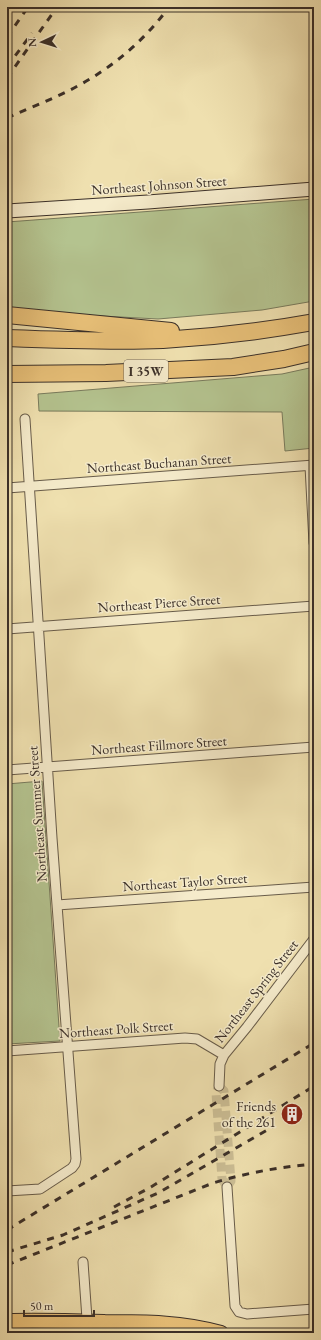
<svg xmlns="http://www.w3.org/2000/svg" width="321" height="1340" viewBox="0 0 321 1340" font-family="'EB Garamond',serif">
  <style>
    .green { fill: #b4c38f; stroke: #787a5c }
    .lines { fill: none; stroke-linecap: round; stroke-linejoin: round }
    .street-tunnel { stroke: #cbbd94; stroke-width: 9; stroke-dasharray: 9 4.5; stroke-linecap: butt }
    .street-casing { stroke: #685c4a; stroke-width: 11 }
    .secondary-casing { stroke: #3b3029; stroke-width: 15 }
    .primary-casing { stroke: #3b3029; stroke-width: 16 }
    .highway-casing { stroke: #3b3029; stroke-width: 18 }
    .street { stroke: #f5ebcb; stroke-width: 9 }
    .secondary { stroke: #f5ebcb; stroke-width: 13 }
    .primary { stroke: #e8c078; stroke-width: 14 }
    .highway { stroke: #e8c078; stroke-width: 16 }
    .rail { stroke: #3b3029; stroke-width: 3; stroke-dasharray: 7 7; stroke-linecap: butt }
    .labels { text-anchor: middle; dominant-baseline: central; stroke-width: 3; stroke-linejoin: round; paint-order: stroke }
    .shield { fill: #f5ebcb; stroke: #73685a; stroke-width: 1 }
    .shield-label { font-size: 13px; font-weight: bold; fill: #3b3029 }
    .street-label { font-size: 14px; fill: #3b3029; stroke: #f5ebcb }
    .poi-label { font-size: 14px; fill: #3b3029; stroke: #f5ebcb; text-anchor: end }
  </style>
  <rect width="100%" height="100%" fill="#efe0af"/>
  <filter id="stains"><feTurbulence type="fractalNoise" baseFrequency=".005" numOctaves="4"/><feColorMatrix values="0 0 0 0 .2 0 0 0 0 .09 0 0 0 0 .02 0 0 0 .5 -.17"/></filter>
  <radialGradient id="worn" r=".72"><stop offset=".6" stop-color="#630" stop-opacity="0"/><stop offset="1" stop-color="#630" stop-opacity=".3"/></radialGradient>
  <path class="green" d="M314 199V301L262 310 158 319 46 313 7 307V222Z
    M314 367V448L285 451 282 412 39 411 38 394 282 374Z
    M42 781 60 1041 7 1044V784Z"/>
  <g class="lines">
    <path class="street-tunnel" d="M219 1086 224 1091 231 1181 227 1187 222 1179 216 1093Z"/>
    <g class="street-casing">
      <path id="street" d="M310 466 314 543
        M7 488 314 465
        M7 629 314 606
        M7 770 314 747
        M57 905 314 887
        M7 1051 185 1038 197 1039 224 1055
        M219 1086 220 1064 224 1055 247 1027 314 939
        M227 1187 235 1306 239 1312 247 1314 314 1309
        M7 1191 40 1189 72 1168 75 1164 76 1159 52 838 25 419
        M83 1262 88 1333"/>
    </g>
    <g class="secondary-casing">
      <path id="secondary" d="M7 211 148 202 314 189"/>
    </g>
    <g class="primary-casing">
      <path id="primary" d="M7 1321C40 1320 72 1321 105 1322 144 1322 183 1322 221 1333"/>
    </g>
    <g class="highway-casing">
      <path id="highway" d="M7 315 171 331
        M7 338C59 340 111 342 163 340 213 337 264 331 314 322
        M7 374 106 373 233 367 284 359 314 352"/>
    </g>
    <use href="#street" class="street"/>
    <use href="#secondary" class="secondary"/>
    <use href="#primary" class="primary"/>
    <use href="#highway" class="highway"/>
    <path class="rail" d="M7 37 28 7
      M7 67 32 33
      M7 78 57 7
      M7 118C29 108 53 99 74 88 112 68 144 41 169 7
      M114 1207 151 1187 314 1086
      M7 1230 314 1043
      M7 1252 63 1235 158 1193 274 1126
      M7 1265 213 1183C246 1173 279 1167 314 1164"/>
  </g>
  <defs>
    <g id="building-disc" transform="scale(1.15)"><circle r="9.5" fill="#8f2418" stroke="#f5ebcb"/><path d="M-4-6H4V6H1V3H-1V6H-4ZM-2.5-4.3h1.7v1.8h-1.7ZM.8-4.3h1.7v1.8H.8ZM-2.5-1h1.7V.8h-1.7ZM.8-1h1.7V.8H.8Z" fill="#fff"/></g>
  </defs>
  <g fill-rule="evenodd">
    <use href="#building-disc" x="292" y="1114"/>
  </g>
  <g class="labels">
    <rect class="shield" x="124" y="360" width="44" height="22" rx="3"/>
    <g class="shield-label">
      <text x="146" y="371">I 35W</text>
    </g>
    <g class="street-label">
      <text transform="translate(159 185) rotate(-4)">Northeast Johnson Street</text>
      <text transform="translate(159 463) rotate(-4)">Northeast Buchanan Street</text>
      <text transform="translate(159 603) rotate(-4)">Northeast Pierce Street</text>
      <text transform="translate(159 745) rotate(-4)">Northeast Fillmore Street</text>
      <text transform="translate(37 814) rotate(-94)">Northeast Summer Street</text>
      <text transform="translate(185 882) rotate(-4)">Northeast Taylor Street</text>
      <text transform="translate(256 991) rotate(-52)">Northeast Spring Street</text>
      <text transform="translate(116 1029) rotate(-4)">Northeast Polk Street</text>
    </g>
    <g class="poi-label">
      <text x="276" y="1106">Friends<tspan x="276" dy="16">of the 261</tspan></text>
    </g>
  </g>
  <rect width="321" height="1340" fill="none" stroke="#efe0af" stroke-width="24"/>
  <rect x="8" y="8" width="305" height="1324" fill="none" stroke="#3b3029" stroke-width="2"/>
  <rect x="12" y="12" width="297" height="1316" fill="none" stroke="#3b3029"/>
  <g transform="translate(42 42) rotate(266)" stroke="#f5ebcb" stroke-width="3" paint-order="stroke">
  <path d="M0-3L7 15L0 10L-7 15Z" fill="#3b3029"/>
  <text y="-6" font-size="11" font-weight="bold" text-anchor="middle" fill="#3b3029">N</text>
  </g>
  <path d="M24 1310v6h70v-6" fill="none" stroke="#3b3029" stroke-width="2"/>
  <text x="30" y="1310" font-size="12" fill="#3b3029" stroke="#f5ebcb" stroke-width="3" paint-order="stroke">50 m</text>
  <rect width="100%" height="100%" filter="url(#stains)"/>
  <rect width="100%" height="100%" fill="url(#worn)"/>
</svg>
